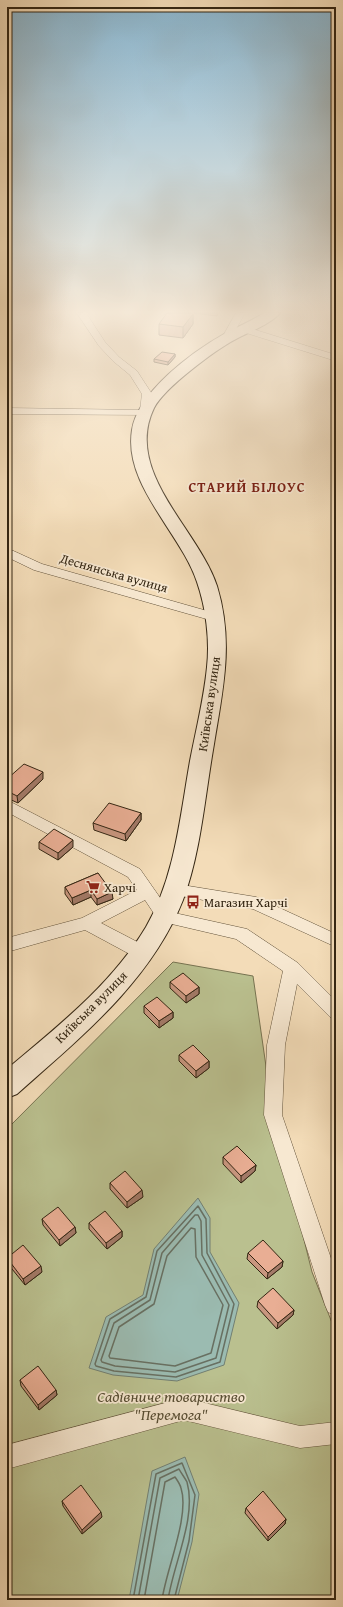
<svg xmlns="http://www.w3.org/2000/svg" width="343" height="1607" viewBox="0 0 343 1607" font-family="'Gentium Book Plus',serif">
  <style>
    .green { fill: #bac08f; stroke: #777351 }
    .water { fill: #9bbbb1; stroke: #727f72 }
    .lines { fill: none; stroke-linecap: round; stroke-linejoin: round }
    .shore { stroke: #687062; stroke-width: 1.5 }
    .street-casing { stroke: #64543c; stroke-width: 1 }
    .secondary-casing { stroke: #342613; stroke-width: 2 }
    .street { fill: #f7e8d1; fill-rule: evenodd }
    .secondary { fill: #f7e8d1; fill-rule: evenodd }
    .wall { fill: #c8967f; stroke: #342613 }
    .shaded-wall { fill: #a37a68; stroke: #342613 }
    .building { fill: #e9ae94; stroke: #342613 }
    .labels { text-anchor: middle; dominant-baseline: central; stroke-width: 3.5; stroke-linejoin: round; paint-order: stroke }
    .street-label { font-size: 13px; fill: #342613; stroke: #f7e8d1 }
    .poi-label { font-size: 13px; fill: #342613; stroke: #f7e8d1; text-anchor: start }
    .far-district-label { font-size: 14px; font-weight: bold; letter-spacing: 1px; fill: #7a1f14; stroke: #f7e8d1 }
    .near-park-label { font-size: 16px; font-style: italic; fill: #564c32; stroke: #f7e8d1 }
  </style>
  <rect width="100%" height="100%" fill="#f3dcb8"/>
  <filter id="stains"><feTurbulence type="fractalNoise" baseFrequency=".005" numOctaves="4"/><feColorMatrix values="0 0 0 0 .2 0 0 0 0 .09 0 0 0 0 .02 0 0 0 .5 -.17"/></filter>
  <radialGradient id="worn" r=".72"><stop offset=".6" stop-color="#630" stop-opacity="0"/><stop offset="1" stop-color="#630" stop-opacity=".3"/></radialGradient>
  <path class="green" d="M173 962 253 976 273 1115 312 1272 336 1333V1600H7V1129Z"/>
  <path class="water" d="M198 1198 210 1218V1252L239 1303 224 1365 177 1381 113 1375 89 1368 106 1317 143 1295 154 1249Z
    M185 1457 199 1494 192 1542 177 1600H129L152 1471Z"/>
  <g class="lines">
    <path class="shore" d="M198 1206 206 1219 207 1253 234 1304 220 1362 176 1377 114 1371 96 1366 95 1364 110 1319 146 1297 157 1251Z
      M195 1215H198L201 1221 202 1255 229 1305 216 1358 175 1372 115 1366 102 1362 101 1360 114 1323 150 1300 162 1253Z
      M191 1228 195 1229 196 1257 223 1305 211 1353 175 1366 110 1358 109 1356 119 1327 154 1304 167 1256Z
      M133 1600 156 1474 182 1463 195 1495 189 1541 174 1600
      M138 1600 160 1478 179 1469C181 1473 185 1478 187 1482 197 1517 173 1565 168 1600
      M144 1600 165 1482 175 1477C177 1480 180 1484 181 1488 190 1516 166 1570 162 1600"/>
    <g class="street-casing">
      <path id="street" d="M77 313H86L105 342 119 357 137 371 152 394 149 415 7 414V408L140 410 142 394 130 375 113 361 99 346Z
        M236 313H245L230 340H224L222 338Z
        M246 327 336 355V361L243 332 241 330Z
        M7 548 42 564 218 614 220 617 214 621 210 620 34 570 7 557Z
        M7 800 140 869 170 912 247 929 298 963 336 1001V1019L330 1017 297 984 285 1045 282 1115 336 1273V1316L328 1312 325 1305 264 1115 267 1045 283 971 236 939 159 921 145 900 101 923 149 948 151 953 149 958 143 960 137 958 85 930 7 952V938L82 918 137 890 128 877 7 812Z
        M176 884 256 897 336 934V947L253 909 170 894 168 890 170 886Z
        M184 1398 300 1426 336 1422V1444L300 1448 184 1420 7 1469V1445Z"/>
    </g>
    <g class="secondary-casing">
      <path id="secondary" d="M264 313H280C269 325 251 331 236 339 215 350 164 388 154 408 123 472 199 530 217 586 234 642 223 689 214 744 205 795 201 852 183 900 151 981 80 1038 17 1094L7 1098V1069C57 1027 112 984 146 927 175 877 180 817 190 761 196 730 204 698 207 667 210 640 206 608 197 582 181 533 123 485 132 430 138 392 192 352 224 334 237 327 251 321 264 313Z"/>
    </g>
    <use href="#street" class="street"/>
    <use href="#secondary" class="secondary"/>
  </g>
  <path class="wall" d="M194 313H218L217 316Z
    M193 314V324L183 338 159 335V324Z
    M175 354V357L168 365 154 362V359Z
    M7 779H43L18 803 7 798Z
    M141 813V820L126 841 94 830 93 823Z
    M39 842 73 847 58 860 39 849Z
    M98 873 113 899 97 905 91 897 73 905 65 894V887Z
    M170 982 199 987V994L186 1003 170 988Z
    M144 1006 173 1012V1018L159 1028 144 1013Z
    M179 1055 209 1061V1068L196 1078 179 1061Z
    M223 1157 256 1165 255 1171 241 1183 223 1164Z
    M110 1183 143 1197 127 1208 110 1189Z
    M42 1219 75 1227 76 1233 60 1246 43 1225Z
    M89 1223 122 1231V1237L107 1249 89 1229Z
    M248 1253 283 1261 282 1267 267 1279 247 1259Z
    M7 1258 42 1272 25 1285 8 1264Z
    M258 1301 294 1310 293 1315 277 1329 257 1307Z
    M20 1380 56 1390 57 1395 39 1410 21 1386Z
    M62 1501 102 1517 82 1534 63 1506Z
    M246 1508 286 1519 285 1524 268 1541 245 1513Z"/>
  <path class="shaded-wall" d="M193 314V324L183 338V327Z
    M175 354V357L168 365V362Z
    M43 772V779L18 803 17 796Z
    M141 813V820L126 841 125 834Z
    M9 814 10 821 7 823V816Z
    M73 840V847L58 860V853Z
    M91 890V897L73 905 72 898Z
    M112 892 113 899 97 905V899Z
    M199 987V994L186 1003V996Z
    M173 1012V1018L159 1028V1021Z
    M209 1061V1068L196 1078V1071Z
    M256 1165 255 1171 241 1183V1176Z
    M142 1190 143 1197 127 1208V1202Z
    M75 1227 76 1233 60 1246 59 1240Z
    M122 1231V1237L107 1249 106 1243Z
    M283 1261 282 1267 267 1279 268 1273Z
    M41 1266 42 1272 25 1285 23 1279Z
    M294 1310 293 1315 277 1329 278 1323Z
    M56 1390 57 1395 39 1410 38 1405Z
    M101 1512 102 1517 82 1534V1530Z
    M286 1519 285 1524 268 1541V1537Z"/>
  <path class="building" d="M167 313H192L193 314 183 327 159 324Z
    M162 352 175 354 168 362 154 359Z
    M24 764 43 772 17 796 7 791V779Z
    M109 803 141 813 125 834 93 823Z
    M54 829 73 840 58 853 39 842Z
    M98 873 112 892 97 899 91 890 72 898 65 887Z
    M183 973 199 987 186 996 170 982Z
    M157 997 173 1012 159 1021 144 1006Z
    M193 1045 209 1061 196 1071 179 1055Z
    M237 1146 256 1165 241 1176 223 1157Z
    M125 1171 142 1190 127 1202 110 1183Z
    M58 1207 75 1227 59 1240 42 1219Z
    M105 1211 122 1231 106 1243 89 1223Z
    M263 1240 283 1261 268 1273 248 1253Z
    M23 1245 41 1266 23 1279 7 1258Z
    M273 1288 294 1310 278 1323 258 1301Z
    M38 1366 56 1390 38 1405 20 1380Z
    M81 1485 101 1512 82 1530 62 1501Z
    M263 1491 286 1519 268 1537 246 1508Z"/>
  <linearGradient id="sky" x2="0" y2="1"><stop stop-color="#89b7d2"/><stop offset="0.58" stop-color="#faefdf"/><stop offset="1" stop-color="#faefdf" stop-opacity="0"/></linearGradient>
  <rect width="343" height="538" fill="url(#sky)"/>
  <defs>
    <g id="supermarket-bare" transform="scale(1.08)"><path d="M-6-5.5h2.5l.6 2H6L4.5 2H-2.5L-4.4-4H-6ZM-1.5 3.2a1.3 1.3 0 1 0 .1 0ZM3 3.2a1.3 1.3 0 1 0 .1 0Z" fill="#8f2418" stroke="#f7e8d1" stroke-width="2.5" paint-order="stroke"/></g>
    <g id="bus-bare" transform="scale(1.08)"><path d="M-5-6H5V4H4V6H2V4H-2V6H-4V4H-5ZM-3.5-4V0h7V-4ZM-3.5 1.2v1.5H-2V1.2ZM2 1.2v1.5H3.5V1.2Z" fill="#8f2418" stroke="#f7e8d1" stroke-width="2.5" paint-order="stroke"/></g>
  </defs>
  <g fill-rule="evenodd">
    <use href="#supermarket-bare" x="93" y="887"/>
    <use href="#bus-bare" x="193" y="902"/>
  </g>
  <g class="labels">
    <g class="street-label">
      <text transform="translate(114 573) rotate(16)">Деснянська вулиця</text>
      <text transform="translate(209 704) rotate(-82)">Київська вулиця</text>
      <text transform="translate(91 1007) rotate(-45)">Київська вулиця</text>
    </g>
    <g class="poi-label">
      <text x="104" y="887">Харчі</text>
      <text x="204" y="902">Магазин Харчі</text>
    </g>
    <g class="far-district-label">
      <text x="247" y="487">СТАРИЙ БІЛОУС</text>
    </g>
    <g class="near-park-label">
      <text x="171" y="1396">Садівниче товариство<tspan x="171" dy="18">"Перемога"</tspan></text>
    </g>
  </g>
  <rect width="343" height="1607" fill="none" stroke="#f3dcb8" stroke-width="24"/>
  <rect x="8" y="8" width="327" height="1591" fill="none" stroke="#342613" stroke-width="2"/>
  <rect x="12" y="12" width="319" height="1583" fill="none" stroke="#342613"/>
  <rect width="100%" height="100%" filter="url(#stains)"/>
  <rect width="100%" height="100%" fill="url(#worn)"/>
</svg>
